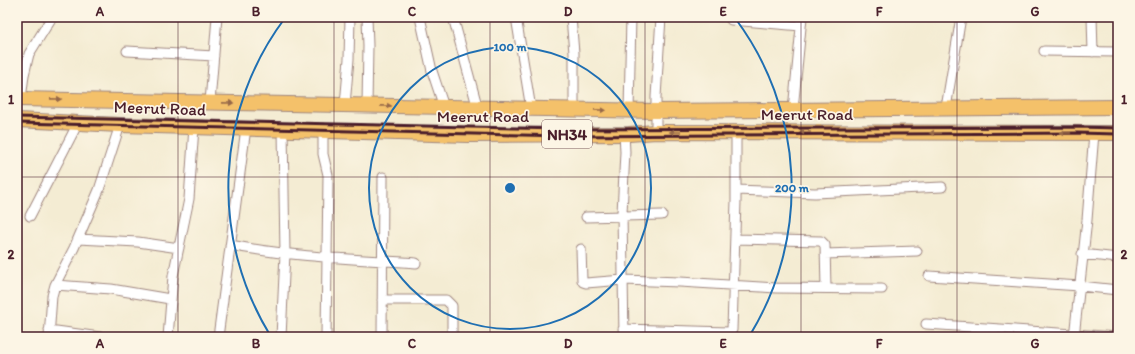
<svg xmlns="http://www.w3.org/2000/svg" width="1135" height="354" viewBox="0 0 1135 354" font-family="Itim,sans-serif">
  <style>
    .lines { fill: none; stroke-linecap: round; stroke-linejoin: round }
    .minor-casing { stroke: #9f867f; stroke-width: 11 }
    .highway-casing { stroke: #9f867f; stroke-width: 16 }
    .minor { stroke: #fff; stroke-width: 9 }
    .highway { stroke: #f4c16b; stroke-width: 14 }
    .rail { stroke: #4a1f2b; stroke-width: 3 }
    .oneway { fill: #966848 }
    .grid { fill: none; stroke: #4a1f2b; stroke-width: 1; stroke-opacity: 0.55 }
    .ring { fill: none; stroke: #1f6fb2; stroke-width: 2 }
    .labels { text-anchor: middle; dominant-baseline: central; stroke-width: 3.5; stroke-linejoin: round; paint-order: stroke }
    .shield { fill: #fcf5e5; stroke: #7f5f63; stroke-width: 1 }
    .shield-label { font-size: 16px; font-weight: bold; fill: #4a1f2b }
    .street-label { font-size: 17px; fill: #4a1f2b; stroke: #fcf5e5 }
    .centre { fill: #1f6fb2; stroke: #fcf5e5; stroke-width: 2 }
    .ring-label { font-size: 12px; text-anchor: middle; font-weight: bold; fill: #1f6fb2; stroke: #fcf5e5; stroke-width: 3.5; stroke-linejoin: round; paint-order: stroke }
    .neatline { fill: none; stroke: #4a1f2b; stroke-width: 1.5 }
    .grid-label { font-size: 13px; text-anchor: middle; font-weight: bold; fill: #4a1f2b }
  </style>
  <rect width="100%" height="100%" fill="#fcf5e5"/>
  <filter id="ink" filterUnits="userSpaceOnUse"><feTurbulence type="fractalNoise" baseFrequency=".025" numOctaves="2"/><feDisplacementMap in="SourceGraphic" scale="8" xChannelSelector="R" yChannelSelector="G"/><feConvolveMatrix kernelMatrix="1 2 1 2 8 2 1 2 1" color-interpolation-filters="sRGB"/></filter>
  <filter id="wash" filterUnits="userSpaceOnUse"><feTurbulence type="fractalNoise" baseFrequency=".012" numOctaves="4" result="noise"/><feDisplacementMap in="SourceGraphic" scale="16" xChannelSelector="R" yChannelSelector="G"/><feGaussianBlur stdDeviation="0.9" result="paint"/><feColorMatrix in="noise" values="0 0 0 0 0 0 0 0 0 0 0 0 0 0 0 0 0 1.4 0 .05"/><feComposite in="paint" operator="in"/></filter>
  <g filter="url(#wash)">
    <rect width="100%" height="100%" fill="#f4ecd3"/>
  </g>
  <g filter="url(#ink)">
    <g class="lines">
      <g class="minor-casing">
        <path id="minor" d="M367 17 368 46 367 106
          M420 17 432 71 444 107
          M453 17 478 109
          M516 17 531 109
          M571 17 574 53V110
          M1092 17 1093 52
          M731 20 801 26
          M127 51 214 56
          M1044 51 1118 52
          M21 99 24 75 29 54 52 17
          M210 102 217 17
          M345 105 349 59 350 17
          M946 108 961 17
          M793 110 802 17
          M629 111 631 17
          M323 131V154L328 175 326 337
          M656 132V97L661 17
          M736 190 815 193 942 187
          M30 216 78 123
          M586 217 662 215
          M78 239 138 242 179 248
          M735 239 821 241 825 245 826 288
          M230 245C291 257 354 259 416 263
          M581 249 582 280 583 282 586 283 623 280 680 282 776 288 882 289
          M825 254 917 251
          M1082 254 1118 258
          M929 276 1080 286 1118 290
          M55 285 111 289 170 299
          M382 300H446L452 306V337
          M926 324 1118 337
          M623 329 729 332 732 330 736 201V132
          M49 330 100 337
          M49 337 52 296 55 285 74 248 99 190 120 125
          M168 337 173 276 189 199 194 127
          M218 337 246 128
          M281 337 285 254 283 129
          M382 337 383 177
          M624 337 622 213 625 152 624 133
          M1074 337 1087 220 1094 133"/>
      </g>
      <g class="highway-casing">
        <path id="highway" d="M17 99 656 111 1118 107
          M17 120 120 125 468 135 629 134 656 132 1118 133"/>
      </g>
      <use href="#minor" class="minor"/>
      <use href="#highway" class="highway"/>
      <path class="rail" d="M17 117 561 129 1077 127 1118 128
        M17 123 561 136 1077 133 1118 134"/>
    </g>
    <defs><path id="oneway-solid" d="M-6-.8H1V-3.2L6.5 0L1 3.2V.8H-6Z"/></defs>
    <g class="oneway">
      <use href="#oneway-solid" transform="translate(56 99) rotate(1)"/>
      <use href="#oneway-solid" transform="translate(228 103) rotate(1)"/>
      <use href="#oneway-solid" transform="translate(386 106) rotate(1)"/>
      <use href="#oneway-solid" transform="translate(600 110) rotate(1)"/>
      <use href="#oneway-solid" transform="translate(675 132) rotate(-180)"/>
      <use href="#oneway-solid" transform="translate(805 132) rotate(-180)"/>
      <use href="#oneway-solid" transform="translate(935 133) rotate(-180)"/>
      <use href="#oneway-solid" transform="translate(1065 133) rotate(-180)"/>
    </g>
  </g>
  <path class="grid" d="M178 17V337M334 17V337M490 17V337M645 17V337M801 17V337M957 17V337M17 177H1118"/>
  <g class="ring">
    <circle cx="510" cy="188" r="141"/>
    <path d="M270 335A282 282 0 0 1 285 18M735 18A282 282 0 0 1 750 335"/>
  </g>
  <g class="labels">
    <rect class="shield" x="542" y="120" width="50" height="28" rx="3"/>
    <g class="shield-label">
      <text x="567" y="134">NH34</text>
    </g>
    <g class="street-label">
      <text transform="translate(160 108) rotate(2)">Meerut Road</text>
      <text x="807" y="114">Meerut Road</text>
      <text x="483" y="116">Meerut Road</text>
    </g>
  </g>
  <circle cx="510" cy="188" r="6" class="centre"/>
  <g class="ring-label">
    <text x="510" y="51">100 m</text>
    <text x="792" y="192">200 m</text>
  </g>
  <rect width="1135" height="354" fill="none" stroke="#fcf5e5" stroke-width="44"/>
  <rect x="22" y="22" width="1091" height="310" class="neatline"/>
  <g class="grid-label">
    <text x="100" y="16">A</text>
    <text x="256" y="16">B</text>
    <text x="412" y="16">C</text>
    <text x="568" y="16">D</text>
    <text x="723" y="16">E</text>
    <text x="879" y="16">F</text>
    <text x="1035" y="16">G</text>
    <text x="11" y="104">1</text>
    <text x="1124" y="104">1</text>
    <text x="11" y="259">2</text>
    <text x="1124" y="259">2</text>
    <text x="100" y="348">A</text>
    <text x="256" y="348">B</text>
    <text x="412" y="348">C</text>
    <text x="568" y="348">D</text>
    <text x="723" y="348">E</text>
    <text x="879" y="348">F</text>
    <text x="1035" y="348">G</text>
  </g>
</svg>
